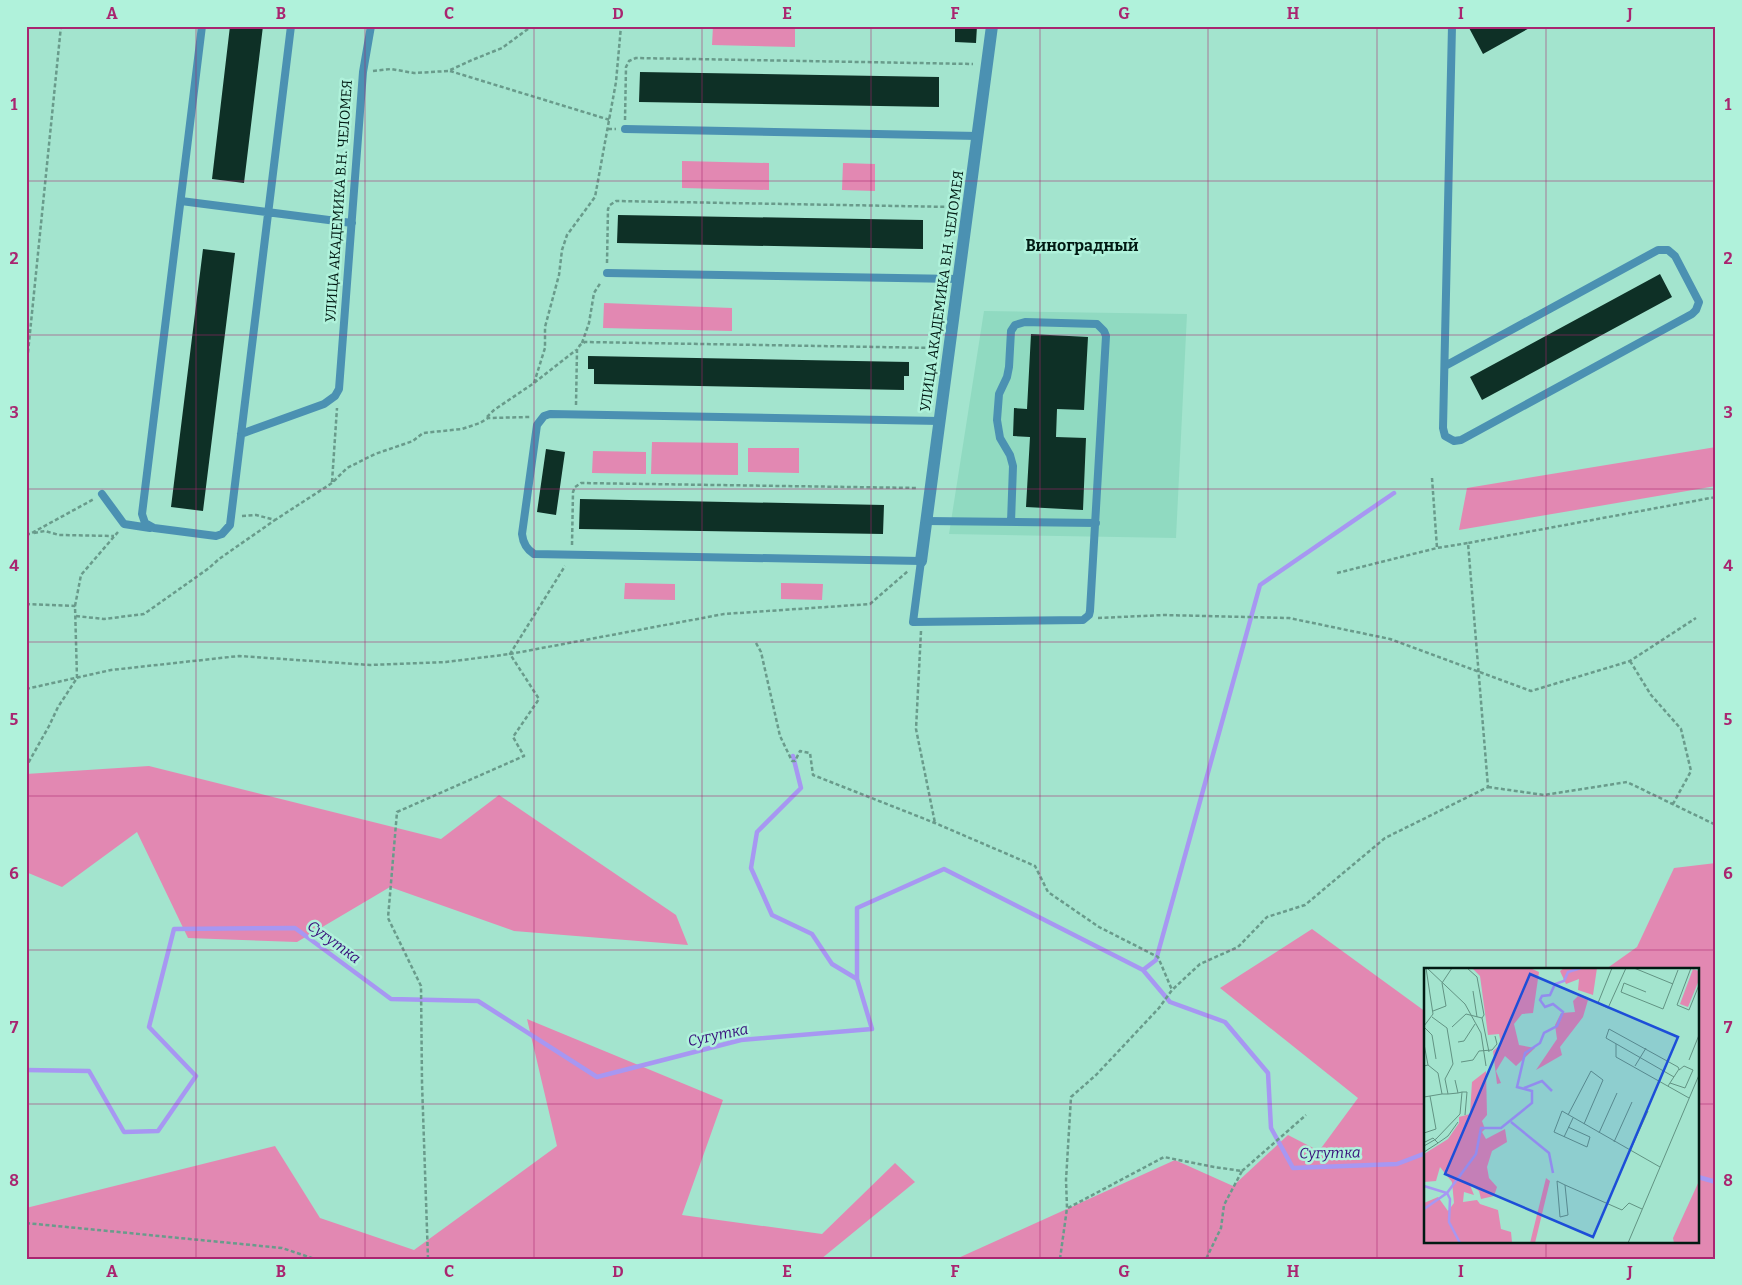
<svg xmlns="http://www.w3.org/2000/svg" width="1742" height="1285" viewBox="0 0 1742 1285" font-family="Bitter,serif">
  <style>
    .built { fill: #90dac1 }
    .green { fill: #e288b2 }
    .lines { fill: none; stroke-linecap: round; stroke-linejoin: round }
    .stream { stroke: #a797f2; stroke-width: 4.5 }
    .building { fill: #0e3026 }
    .path { stroke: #699b8b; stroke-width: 2.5; stroke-dasharray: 4 2.5; stroke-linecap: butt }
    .lane { stroke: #4b91b2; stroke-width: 8 }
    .street { stroke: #4b91b2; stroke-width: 12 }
    .grid { fill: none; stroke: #a92570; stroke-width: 1; stroke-opacity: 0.55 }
    .labels { text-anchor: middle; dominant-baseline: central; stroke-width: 5; stroke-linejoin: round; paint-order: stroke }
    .street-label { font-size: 14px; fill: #011a13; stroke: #b0f2db }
    .water-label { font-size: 15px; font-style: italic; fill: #370e7a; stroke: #b0f2db }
    .quarter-label { font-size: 16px; font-weight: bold; fill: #011a13; stroke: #b0f2db }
    .inset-river { fill: none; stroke: #a797f2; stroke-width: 2.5 }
    .inset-road { fill: none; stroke: #629383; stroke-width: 1 }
    .view { fill: #1d4ed8; fill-opacity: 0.15; stroke: #1d4ed8; stroke-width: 2.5 }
    .inset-edge { fill: none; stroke: #011a13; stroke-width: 2.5 }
    .neatline { fill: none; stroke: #a92570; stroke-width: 2 }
    .grid-label { font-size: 16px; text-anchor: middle; font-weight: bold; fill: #a92570 }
  </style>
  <rect width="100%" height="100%" fill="#a3e4ce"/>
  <path class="built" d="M984 311 1187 314 1176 538 949 534Z"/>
  <path class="green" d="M713 26H795V47L712 45Z
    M682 161 769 163V190L682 188Z
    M843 163 875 164V191L842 190Z
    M604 303 732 308V331L603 328Z
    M652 442 738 443V475L651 474Z
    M1716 447V486L1459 530 1467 488Z
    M748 448H799V473L748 472Z
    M593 451 646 452V474L592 473Z
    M625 583 675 584V600L624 599Z
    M781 583 823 584 822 600 781 599Z
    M149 766 441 839 499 795 676 915 688 945 514 931 390 887 297 942 188 938 137 832 62 887 26 872V774Z
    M1716 863V1259H956L1175 1160 1233 1186 1288 1135 1319 1151 1358 1098 1220 988 1312 929 1426 1012V1241H1698V969H1606L1637 947 1674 868Z
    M527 1019 723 1100 682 1215 822 1234 895 1163 915 1182 821 1259H26V1208L275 1146 320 1218 414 1250 557 1146Z"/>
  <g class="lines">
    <path class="stream" d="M793 756 801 788 757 832 751 868 772 915 812 934 832 964 857 979
      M1143 970 1156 960 1260 585 1394 493
      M26 1070 89 1071 124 1132 158 1131 196 1076 149 1027 174 929 295 928 391 999 478 1001 597 1077 741 1040 872 1029 857 979V908L944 869 1143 970 1170 1002 1225 1022 1268 1073 1271 1128 1293 1168 1397 1164 1426 1153
      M1698 1177 1716 1182"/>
  </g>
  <path class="building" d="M230 26H263L244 183 212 179Z
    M955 26H977L976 43 955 42Z
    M1468 26H1533L1483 54Z
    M640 72 939 77V107L639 102Z
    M618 215 923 220V249L617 243Z
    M203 249 235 253 203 511 171 507Z
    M1660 274 1672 297 1482 400 1470 377Z
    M1031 334 1088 337 1084 410 1057 409 1056 437 1086 438 1083 510 1026 507 1030 437 1013 436 1014 408 1027 409Z
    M588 356 909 362V376H904V390L594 384V369H588Z
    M546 449 565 452 556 515 537 512Z
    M580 499 884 505 883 534 579 529Z"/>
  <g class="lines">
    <path class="path" d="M373 71 391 69 414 73 448 71 472 60 502 48 532 26
      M450 71 610 120
      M625 120 626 67 629 61 636 58 973 64
      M608 129H616
      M607 263 608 209 610 205 616 201 954 207
      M582 343 589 323 594 293 601 282
      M26 372 61 26
      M534 383 545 348V327L559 275 562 250 567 235 595 197 616 82 621 26
      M576 405 577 350 580 345 585 342 936 348
      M487 417 494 410 534 383 576 350
      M1432 478 1437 548
      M332 482 337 408
      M242 516 256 515 275 520 332 483 347 468 375 454 413 441 423 433 462 429 480 423 488 418 530 417
      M34 533 45 531 59 535 114 536
      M26 534H30L94 499
      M572 545 573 492 575 487 581 483 918 488
      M1337 573 1437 548 1468 543
      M26 604 75 606 77 678 58 707 49 726 26 767
      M75 606 81 575 118 532
      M76 616 104 619 144 614 209 568 219 559 275 520
      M1098 618 1164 615 1289 618 1390 639 1531 691 1630 661 1696 618
      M921 631 916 729 935 823
      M756 643 761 652 780 736 792 761H795L800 751 810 753 813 775 935 823 1035 866 1048 892 1099 927 1158 957 1172 990
      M1630 661 1651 695 1681 729 1691 771 1673 804
      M26 689 111 670 239 656 370 665 446 662 510 654 724 614 870 604 908 571
      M1488 787 1544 795 1627 782 1716 825
      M1242 1171 1306 1115
      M1068 1208 1164 1157 1214 1167 1242 1171 1224 1205 1221 1228 1206 1259
      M26 1223 282 1248 315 1259
      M428 1259 422 1083 421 986 388 918 397 812 524 756 513 737 539 699 510 654 565 566
      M1060 1259 1067 1208 1066 1180 1071 1097 1096 1075 1159 1008 1172 990 1200 964 1238 947 1267 917 1305 905 1385 838 1488 787 1468 543 1716 497"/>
    <path class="lane" d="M202 26 142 514 145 523 154 528 216 536 222 534 230 525 291 26
      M625 129 978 136
      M181 201 352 223
      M607 273 958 279
      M1445 366 1658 250H1668L1675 256 1699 302 1696 310 1692 314 1461 440 1454 441 1445 436 1443 428 1452 26
      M940 421 550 414 544 416 537 425 522 534C523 543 526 549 534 554L921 561 913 622 1083 620 1089 615 1090 611 1106 336 1104 331 1097 324 1025 322 1015 325 1011 331 1009 367 1007 377 999 394 997 420 1000 438 1010 455 1013 466 1011 522
      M241 434 324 404 335 396 339 389 363 72 371 26
      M102 494 124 524 150 528
      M927 521 1096 523"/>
    <path class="street" d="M921 561 992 26"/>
  </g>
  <path class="grid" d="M196 26V1259M365 26V1259M534 26V1259M702 26V1259M871 26V1259M1040 26V1259M1208 26V1259M1377 26V1259M1546 26V969M26 181H1716M26 335H1716M26 489H1716M26 642H1716M26 796H1716M26 950H1716M26 1104H1426M1698 1104H1716M1546 1241V1259"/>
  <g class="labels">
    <g class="street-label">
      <text transform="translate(339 201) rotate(-86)">УЛИЦА АКАДЕМИКА В.Н. ЧЕЛОМЕЯ</text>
      <text transform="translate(942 291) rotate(-82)">УЛИЦА АКАДЕМИКА В.Н. ЧЕЛОМЕЯ</text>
    </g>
    <g class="water-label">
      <text transform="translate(334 942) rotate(36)">Сугутка</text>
      <text transform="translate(718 1035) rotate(-12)">Сугутка</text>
      <text transform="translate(1330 1153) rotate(-1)">Сугутка</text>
    </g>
    <g class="quarter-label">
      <text x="1082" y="245">Виноградный</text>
    </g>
  </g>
  <g transform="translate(1424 968)">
    <rect width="275" height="275" fill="#a3e4ce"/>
    <path d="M48 0H106L115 4 109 45 98 46 90 56 95 77 111 80 92 98 81 88 72 103 77 115 73 116 69 83 77 76 75 66 64 67 56 8ZM140 0H173L169 27 154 22 155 11 142 16 136 3ZM269 1 275 3V12L264 39 256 36ZM154 28 164 32 159 49 136 79 138 87 112 102 133 71 131 57 137 45 151 44 149 33ZM62 103 63 147 58 153 61 161 58 164 62 171 81 161 83 174 68 183 63 199 65 210 73 219 70 228 57 231 55 223 46 217 50 227 40 224 39 234 53 232 56 236 74 242 77 261 87 264 88 274 0 275V235L14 229 24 243 30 235 28 214 16 199 12 213 0 214V186L24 171 35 155V149L46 146 48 114ZM122 210 126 213 111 275H106ZM275 213V275H250L249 270Z" fill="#e288b2"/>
    <path class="inset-river" d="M100 120 118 113 128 123M87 154 125 185 129 205M0 218 23 225 26 231 25 254 36 275M0 241 23 225 52 186 57 160H77L108 135V123L93 119 101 85 116 75 120 65 133 58 139 44 129 36 121 39 116 32 118 28 126 27 131 16 140 13 144 4 157 0"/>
    <path class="inset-road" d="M3 0 41 36 57 65 62 98M43 0 53 9 60 47 58 50M188 0 174 35 184 40 202 0M210 0 249 16M267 0 253 37 265 42 275 17M49 23 53 49M222 24 200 15 197 24 239 41 254 2M9 43 22 38 18 15 28 0M8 49 23 60 29 96 21 111 24 126H18M0 58 9 46 2 0M0 59 8 67 12 91M28 59 42 46 58 50 65 84M34 74 40 73 51 56M0 76 4 97 0 98M192 76V89L265 130M265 92 275 67M37 94 49 92 55 83 68 82 73 76 71 68M211 98 222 80M246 115 261 120 269 102 260 98 255 102M244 118 255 101 254 99 185 61 182 70 250 109M38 124H43L41 147M24 126 34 125 31 112M0 129 18 126 14 105 4 97M144 147 167 103 179 112 160 156M144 159 166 169 163 179 130 164 138 143 236 199M0 165 12 161 6 128M175 165 193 125M140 169 149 150M190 174 208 134M14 175 24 168 34 154M0 178 12 171 36 146 38 124 34 125M206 183 224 143M0 184 14 175 9 170 1 174M141 217 144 247 136 249 133 213 141 217 198 242 205 235 218 241M204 275 275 107"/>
    <path class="view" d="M106 6 254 69 169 269 21 206Z"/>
    <rect width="275" height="275" class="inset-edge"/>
  </g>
  <rect width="1742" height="1285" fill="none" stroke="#b0f2db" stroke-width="55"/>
  <rect x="28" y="28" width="1686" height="1230" class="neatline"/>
  <g class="grid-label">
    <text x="112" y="19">A</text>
    <text x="281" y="19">B</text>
    <text x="449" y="19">C</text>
    <text x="618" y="19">D</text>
    <text x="787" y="19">E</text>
    <text x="955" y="19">F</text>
    <text x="1124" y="19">G</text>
    <text x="1293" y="19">H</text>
    <text x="1461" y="19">I</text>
    <text x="1630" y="19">J</text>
    <text x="14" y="110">1</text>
    <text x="1728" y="110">1</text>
    <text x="14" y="264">2</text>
    <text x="1728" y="264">2</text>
    <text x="14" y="418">3</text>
    <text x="1728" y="418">3</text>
    <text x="14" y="571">4</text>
    <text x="1728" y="571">4</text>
    <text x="14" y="725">5</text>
    <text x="1728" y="725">5</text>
    <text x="14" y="879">6</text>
    <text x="1728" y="879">6</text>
    <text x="14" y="1033">7</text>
    <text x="1728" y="1033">7</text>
    <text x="14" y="1186">8</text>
    <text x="1728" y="1186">8</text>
    <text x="112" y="1277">A</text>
    <text x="281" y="1277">B</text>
    <text x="449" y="1277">C</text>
    <text x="618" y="1277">D</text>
    <text x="787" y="1277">E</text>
    <text x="955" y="1277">F</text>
    <text x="1124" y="1277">G</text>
    <text x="1293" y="1277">H</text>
    <text x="1461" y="1277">I</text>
    <text x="1630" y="1277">J</text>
  </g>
</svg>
